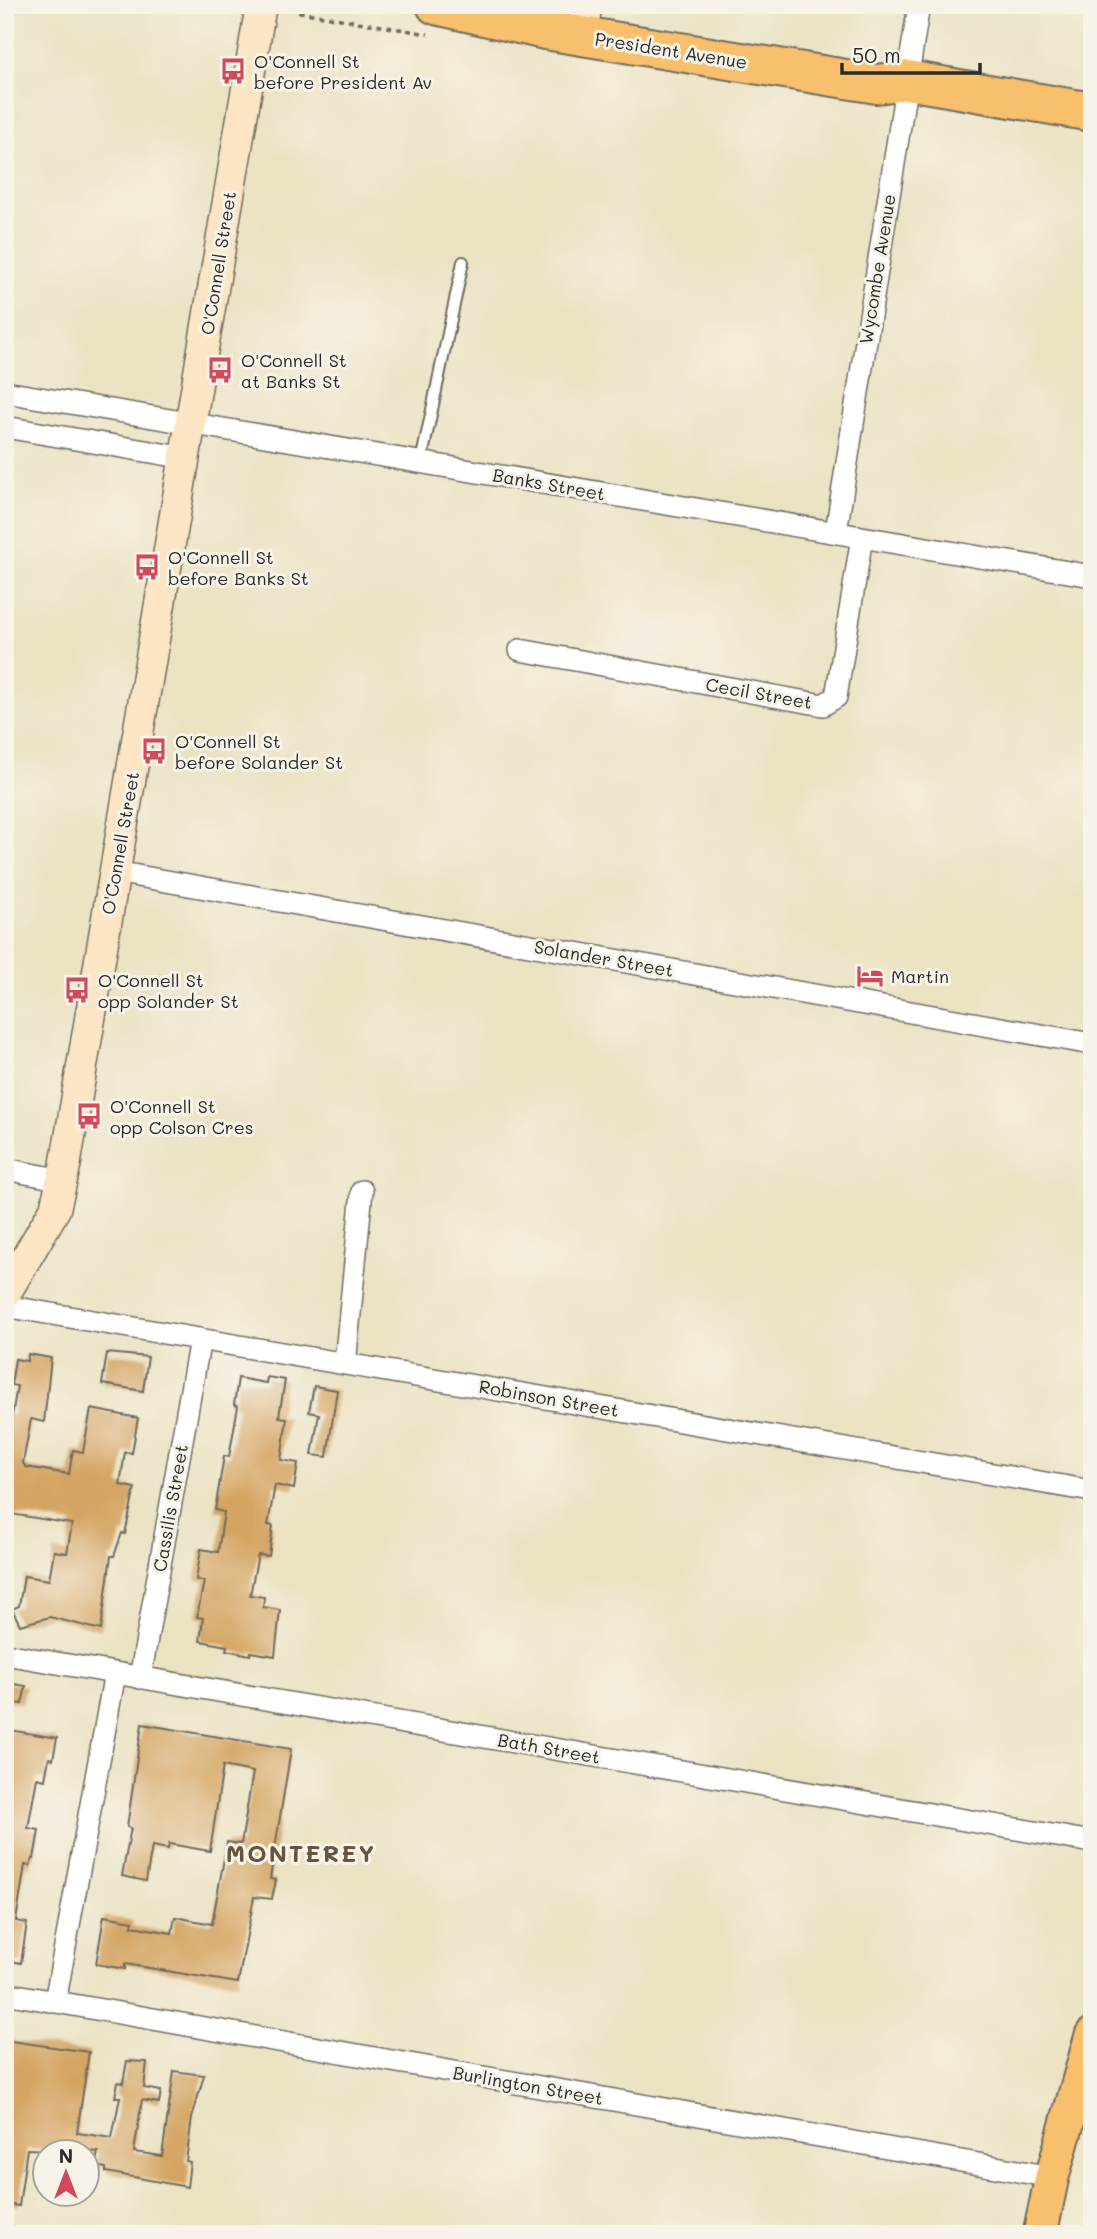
<svg xmlns="http://www.w3.org/2000/svg" width="1097" height="2239" viewBox="0 0 1097 2239" font-family="Mali,sans-serif">
  <style>
    .building { fill: #d4a462 }
    .lines { fill: none; stroke-linecap: round; stroke-linejoin: round }
    .lane-casing { stroke: #6e6b60; stroke-width: 14 }
    .street-casing { stroke: #6e6b60; stroke-width: 24 }
    .secondary-casing { stroke: #6e6b60; stroke-width: 33 }
    .primary-casing { stroke: #6e6b60; stroke-width: 37 }
    .highway-casing { stroke: #6e6b60; stroke-width: 42 }
    .path { stroke: #6e6b60; stroke-width: 3.5; stroke-dasharray: 5 5; stroke-linecap: butt }
    .lane { stroke: #fff; stroke-width: 10 }
    .street { stroke: #fff; stroke-width: 21 }
    .secondary { stroke: #fce5c4; stroke-width: 30 }
    .primary { stroke: #f8bf6c; stroke-width: 33 }
    .highway { stroke: #f8bf6c; stroke-width: 38 }
    .labels { text-anchor: middle; dominant-baseline: central; stroke-width: 6; stroke-linejoin: round; paint-order: stroke }
    .street-label { font-size: 18px; fill: #2b2b2b; stroke: #f7f3e8 }
    .poi-label { font-size: 18px; fill: #2b2b2b; stroke: #f7f3e8; text-anchor: start }
    .district-label { font-size: 24px; font-weight: bold; letter-spacing: 2px; fill: #66553e; stroke: #f7f3e8 }
  </style>
  <rect width="100%" height="100%" fill="#f7f3e8"/>
  <filter id="ink" filterUnits="userSpaceOnUse"><feTurbulence type="fractalNoise" baseFrequency=".0143" numOctaves="2"/><feDisplacementMap in="SourceGraphic" scale="14" xChannelSelector="R" yChannelSelector="G"/><feConvolveMatrix kernelMatrix="1 2 1 2 8 2 1 2 1" color-interpolation-filters="sRGB"/></filter>
  <filter id="wash" filterUnits="userSpaceOnUse"><feTurbulence type="fractalNoise" baseFrequency=".00686" numOctaves="4" result="noise"/><feDisplacementMap in="SourceGraphic" scale="28" xChannelSelector="R" yChannelSelector="G"/><feGaussianBlur stdDeviation="1.57" result="paint"/><feColorMatrix in="noise" values="0 0 0 0 0 0 0 0 0 0 0 0 0 0 0 0 0 1.4 0 .05"/><feComposite in="paint" operator="in"/></filter>
  <g filter="url(#wash)">
    <rect width="100%" height="100%" fill="#ebe2c2"/>
    <g id="blocks">
      <path class="building" d="M107 1353 148 1357 143 1391 102 1384Z
        M28 1354 51 1358 44 1422 31 1419 23 1463 26 1467 69 1474 73 1450 83 1452 91 1409 138 1418 132 1453 125 1452 120 1485 135 1488 125 1534 122 1533 114 1556H111L101 1630 50 1617 20 1625 12 1609 19 1606 24 1576 49 1580 54 1551 67 1553 72 1524 5 1513V1415L12 1416 17 1386 11 1385 15 1359 27 1361Z
        M267 1377 285 1380 279 1417 287 1418 281 1460 298 1463 294 1489 275 1485 268 1525 273 1526 269 1556 258 1555 250 1595 264 1597 263 1607 280 1610 275 1656 251 1652 250 1655 226 1650 227 1646 200 1641 203 1618 197 1617 204 1581 196 1580 201 1549 218 1552 224 1512 215 1510 224 1456 229 1457 238 1406 234 1405 238 1378 266 1383Z
        M314 1386 337 1390 327 1457 312 1455 319 1414 309 1412Z
        M8 1683 26 1686 22 1704 5 1701Z
        M142 1724 291 1749 270 1879 276 1880 272 1899 254 1897 238 1983 125 1964V1969L96 1964 104 1916 133 1921 132 1926 172 1933 175 1917 212 1924 227 1842 241 1844 253 1772 223 1766 210 1851 169 1844 168 1849 152 1846 146 1881 122 1876 131 1828 127 1827Z
        M10 1730 57 1738 53 1759 49 1758 45 1780 37 1778 28 1828 39 1830 34 1859H32L30 1866 25 1865 16 1921 27 1923 21 1963 5 1960V1767Z
        M11 2041 89 2052 77 2133 112 2138 120 2097H115L118 2082 123 2083 127 2061 147 2062 144 2088 161 2091 159 2103 142 2100 134 2152 162 2156 174 2071 204 2075 192 2118 186 2161 190 2162 187 2187 106 2172V2168L95 2166 98 2152 27 2149 19 2206 5 2204 11 2157 5 2156V2070Z"/>
    </g>
  </g>
  <g filter="url(#ink)">
    <use href="#blocks" fill-opacity="0" stroke="#6e6b60" stroke-width="2"/>
    <g class="lines">
      <g class="lane-casing">
        <path id="lane" d="M421 462 463 262"/>
      </g>
      <g class="street-casing">
        <path id="street" d="M5 392 1092 576
          M5 427 186 458
          M836 532 919 5
          M520 650 823 705 836 697 862 537
          M115 872 1092 1044
          M5 1169 63 1180
          M5 1306 1092 1491
          M345 1364 362 1191
          M5 1654 1092 1842
          M140 1678 200 1339
          M5 1993 1052 2177
          M55 2002 115 1673"/>
      </g>
      <g class="secondary-casing">
        <path id="secondary" d="M581 36 587 5
          M5 1294 55 1209 65 1167 261 5"/>
      </g>
      <g class="primary-casing">
        <path id="primary" d="M1040 2234 1052 2177 1092 2035"/>
      </g>
      <g class="highway-casing">
        <path id="highway" d="M436 5 545 30 877 84 907 80 1092 112"/>
      </g>
      <path class="path" d="M291 5 300 12 428 34"/>
      <use href="#lane" class="lane"/>
      <use href="#street" class="street"/>
      <use href="#secondary" class="secondary"/>
      <use href="#primary" class="primary"/>
      <use href="#highway" class="highway"/>
    </g>
  </g>
  <defs>
    <g id="bus-bare" transform="scale(2.1)"><path d="M-5-6H5V4H4V6H2V4H-2V6H-4V4H-5ZM-3.5-4V0h7V-4ZM-3.5 1.2v1.5H-2V1.2ZM2 1.2v1.5H3.5V1.2Z" fill="#d1495b" stroke="#f7f3e8" stroke-width="2.5" paint-order="stroke"/></g>
    <g id="hotel-bare" transform="scale(2.1)"><path d="M-6-4.5h1.5V1H6V5H4.5V3h-9V5H-6ZM-4 0a1.8 1.8 0 1 1 3.6 0ZM.5 0V-2.5h3Q6-2.5 6 0Z" fill="#d1495b" stroke="#f7f3e8" stroke-width="2.5" paint-order="stroke"/></g>
  </defs>
  <g fill-rule="evenodd">
    <use href="#bus-bare" x="233" y="71"/>
    <use href="#bus-bare" x="220" y="370"/>
    <use href="#bus-bare" x="147" y="567"/>
    <use href="#bus-bare" x="154" y="751"/>
    <use href="#hotel-bare" x="870" y="976"/>
    <use href="#bus-bare" x="77" y="990"/>
    <use href="#bus-bare" x="89" y="1116"/>
  </g>
  <g class="labels">
    <g class="street-label">
      <text transform="translate(671 50) rotate(9)">President Avenue</text>
      <text transform="translate(218 263) rotate(-81)">O'Connell Street</text>
      <text transform="translate(877 269) rotate(-81)">Wycombe Avenue</text>
      <text transform="translate(549 484) rotate(10)">Banks Street</text>
      <text transform="translate(759 693) rotate(10)">Cecil Street</text>
      <text transform="translate(120 843) rotate(-80)">O'Connell Street</text>
      <text transform="translate(604 958) rotate(10)">Solander Street</text>
      <text transform="translate(549 1398) rotate(10)">Robinson Street</text>
      <text transform="translate(170 1508) rotate(-80)">Cassilis Street</text>
      <text transform="translate(549 1748) rotate(10)">Bath Street</text>
      <text transform="translate(528 2085) rotate(10)">Burlington Street</text>
    </g>
    <g class="poi-label">
      <text x="254" y="61">O'Connell St<tspan x="254" dy="21">before President Av</tspan></text>
      <text x="241" y="360">O'Connell St<tspan x="241" dy="21">at Banks St</tspan></text>
      <text x="168" y="557">O'Connell St<tspan x="168" dy="21">before Banks St</tspan></text>
      <text x="175" y="741">O'Connell St<tspan x="175" dy="21">before Solander St</tspan></text>
      <text x="891" y="976">Martin</text>
      <text x="98" y="980">O'Connell St<tspan x="98" dy="21">opp Solander St</tspan></text>
      <text x="110" y="1106">O'Connell St<tspan x="110" dy="21">opp Colson Cres</tspan></text>
    </g>
    <g class="district-label">
      <text x="301" y="1852">MONTEREY</text>
    </g>
  </g>
  <rect width="1097" height="2239" fill="none" stroke="#f7f3e8" stroke-width="28"/>
  <g transform="translate(66 2173)"><circle r="33" fill="#f7f3e8" stroke="#a5a39c" stroke-width="2"/>
  <path d="M0-5L12 26L0 18L-12 26Z" fill="#d1495b"/>
  <text y="-10" font-size="19" font-weight="bold" text-anchor="middle" fill="#2b2b2b">N</text>
  </g>
  <path d="M842 63v10h138v-10" fill="none" stroke="#2b2b2b" stroke-width="3.5"/>
  <text x="852" y="63" font-size="21" fill="#2b2b2b" stroke="#f7f3e8" stroke-width="5" paint-order="stroke">50 m</text>
</svg>
